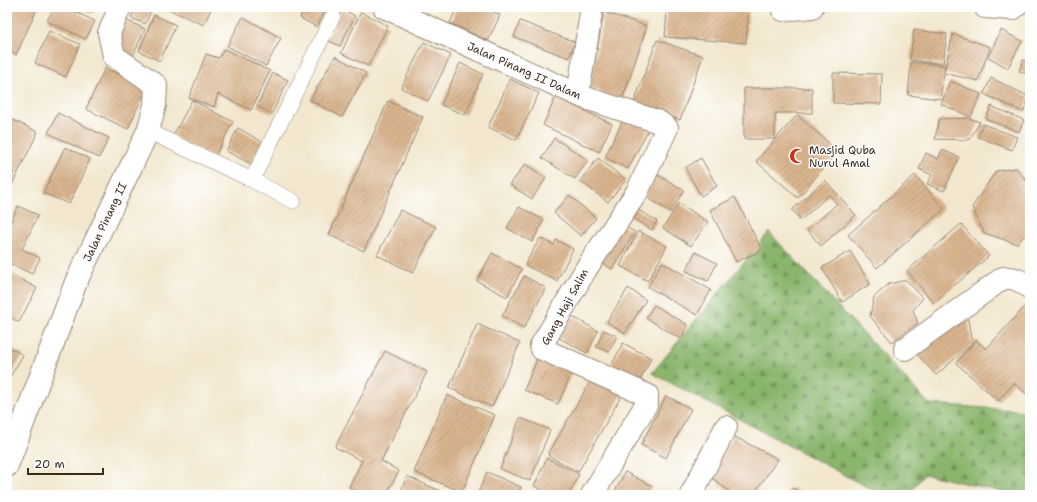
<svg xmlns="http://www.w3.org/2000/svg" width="1037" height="502" viewBox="0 0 1037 502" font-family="'Shantell Sans',sans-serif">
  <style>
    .forest { fill: url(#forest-firs); stroke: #627045 }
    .building { fill: url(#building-hatch) }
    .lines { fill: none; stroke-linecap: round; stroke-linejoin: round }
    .lane-casing { stroke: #968876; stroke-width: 16 }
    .street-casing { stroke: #968876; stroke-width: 24 }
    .lane { stroke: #fff; stroke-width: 15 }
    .street { stroke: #fff; stroke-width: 22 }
    .labels { text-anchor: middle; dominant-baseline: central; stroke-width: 3; stroke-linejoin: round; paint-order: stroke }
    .street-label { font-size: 11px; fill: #3b2a1e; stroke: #fff }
    .poi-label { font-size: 11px; fill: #3b2a1e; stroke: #fff; text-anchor: start }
  </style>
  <defs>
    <pattern id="forest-firs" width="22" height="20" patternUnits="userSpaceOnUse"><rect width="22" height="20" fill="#8ab56c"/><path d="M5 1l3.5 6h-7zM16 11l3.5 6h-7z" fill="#729358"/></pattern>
    <pattern id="building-hatch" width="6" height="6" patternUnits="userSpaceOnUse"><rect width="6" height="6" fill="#dab68f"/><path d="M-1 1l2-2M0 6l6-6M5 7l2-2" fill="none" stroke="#b29474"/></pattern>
  </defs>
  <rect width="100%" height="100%" fill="#fff"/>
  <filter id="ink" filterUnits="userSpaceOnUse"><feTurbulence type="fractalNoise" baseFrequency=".025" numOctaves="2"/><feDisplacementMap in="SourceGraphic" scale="8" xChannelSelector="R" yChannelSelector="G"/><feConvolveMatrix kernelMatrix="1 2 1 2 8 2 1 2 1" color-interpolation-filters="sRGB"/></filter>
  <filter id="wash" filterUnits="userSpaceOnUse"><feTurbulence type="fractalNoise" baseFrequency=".012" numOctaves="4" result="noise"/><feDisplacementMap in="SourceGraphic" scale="16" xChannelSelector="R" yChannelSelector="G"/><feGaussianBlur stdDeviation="0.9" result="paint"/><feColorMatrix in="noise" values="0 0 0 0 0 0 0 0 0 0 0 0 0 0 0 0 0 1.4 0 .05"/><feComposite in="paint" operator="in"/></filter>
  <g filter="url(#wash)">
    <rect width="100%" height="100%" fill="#f2e7ce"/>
    <path class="forest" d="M769 232 929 404 1030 411V495H1017L924 474 909 495H882L652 373Z"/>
    <g id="blocks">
      <path class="building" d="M7 7H38L16 55 7 50Z
        M54 7H64L95 21 86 39 47 21Z
        M75 7H94L91 14Z
        M135 7H153L145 24 131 18Z
        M163 7H212L204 25Z
        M305 7H327L317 27 300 18Z
        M457 7H482L500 15 488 41 450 23Z
        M660 7H749L746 43 665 37 667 10Z
        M342 9 355 16 340 46 327 40Z
        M361 12 388 26 368 66 341 53Z
        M604 12 647 26 622 101 590 87Z
        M154 15 176 25 160 61 139 51Z
        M243 17 281 38 266 66 227 46Z
        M126 20 145 29 132 58 113 49Z
        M520 21 575 42 569 58 514 37Z
        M914 30 947 34 943 64 910 60Z
        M1001 30 1022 41 1008 68 988 57Z
        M49 31 80 44 66 77 35 63Z
        M953 34 990 47 978 81 944 73 940 99 908 95 911 62 945 66 944 72Z
        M657 40 703 56 680 120 634 103Z
        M424 42 451 55 428 101 401 88Z
        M224 49 270 71 251 110 218 94 214 107 189 98 206 54 219 58Z
        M335 56 366 73 342 117 310 100Z
        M1023 60 1030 62V75L1019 71Z
        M460 63 483 74 465 115 441 105Z
        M105 68 147 87 128 129 86 109Z
        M273 73 288 80 272 114 257 106Z
        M833 73 882 74 881 104 833 103Z
        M991 78 1030 97 1023 112 984 94Z
        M510 79 539 93 516 140 488 127Z
        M950 81 981 94 971 117 941 104Z
        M744 88H812V113H775V139H744Z
        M556 97 612 124 599 152 543 125Z
        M192 100 233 122 214 158 173 136Z
        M388 101 423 117 364 251 329 235Z
        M991 106 1024 120 1019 132 986 119Z
        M58 113 109 138 99 158 48 133Z
        M797 115 838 151 798 198 756 161Z
        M625 116 649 128 628 169 605 157Z
        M7 117 38 132 7 195Z
        M968 118 980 122 969 140 935 139 939 119Z
        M983 124 1017 137 1012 150 978 137Z
        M238 128 264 143 253 165 226 151Z
        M554 138 588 160 575 179 542 158Z
        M65 147 90 159 69 204 43 193Z
        M942 150 959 157 944 191 927 184 932 175 919 169 926 153 938 159Z
        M598 158 626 180 608 202 580 181Z
        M701 158 717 186 701 196 685 168Z
        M525 164 546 178 532 199 510 185Z
        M1016 168 1030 185V229L1017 244 984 233 972 207 996 171Z
        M656 174 684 190 671 212 644 196Z
        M915 175 944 209 877 268 848 235Z
        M825 180 856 215 821 246 807 230 837 204 829 195 801 220 792 210Z
        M569 195 596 218 581 236 554 213Z
        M735 197 762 250 736 262 710 210Z
        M679 203 708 222 691 246 663 228Z
        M18 206 38 215 22 249 40 258 32 274 7 262V230Z
        M631 206 657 221 652 230 626 214Z
        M519 207 544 220 532 242 507 228Z
        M400 210 436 227 413 273 377 255Z
        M619 223 635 232 612 269 597 259Z
        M961 224 989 256 934 303 907 271Z
        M638 231 667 246 648 281 620 266Z
        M540 238 554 245 556 240 573 249 557 281 525 265Z
        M850 251 870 284 842 302 822 268Z
        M695 252 717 263 708 281 686 271Z
        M492 253 522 269 507 297 477 281Z
        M662 262 711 290 697 315 648 287Z
        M7 272 37 288 19 322 7 316Z
        M524 276 546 288 524 328 502 316Z
        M906 280 923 298 913 310 918 323 892 342 870 316 874 297 889 284Z
        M628 288 646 300 625 333 607 322Z
        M1030 301V397L1014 383 998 401 956 363 976 340 986 349Z
        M654 305 688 325 681 339 646 318Z
        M966 308 972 344 936 375 916 353Z
        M564 312 598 331 587 353 552 334Z
        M477 324 520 343 492 407 449 388Z
        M604 330 617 336 609 352 596 347Z
        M623 343 651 358 639 383 610 368Z
        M7 346 23 355 7 382Z
        M385 351 427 372 381 461 399 471 386 495H365L349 487 362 461 335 447Z
        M538 357 572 372 558 404 524 390Z
        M593 376 623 393 578 472 548 455Z
        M447 395 495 415 462 492 414 472Z
        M666 396 691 409 666 458 641 445Z
        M520 418 550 430 530 481 500 469Z
        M733 436 778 459 753 495H734L711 477Z
        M547 458 579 474 569 495H553L534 486Z
        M487 472 521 487 518 495H477Z
        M625 472 652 486 647 495H613Z
        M407 476 449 495H399Z
        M792 488 805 495H788Z"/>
    </g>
  </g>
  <g filter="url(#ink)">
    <use href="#blocks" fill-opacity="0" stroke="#968876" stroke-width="1"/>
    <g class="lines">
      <g class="lane-casing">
        <path id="lane" d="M148 131 252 180 333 16
          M252 180 293 201"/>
      </g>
      <g class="street-casing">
        <g id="street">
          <path id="s1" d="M384 7 583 97 659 122 667 128 637 192 586 269 541 346 542 349 647 395V403L592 495"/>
          <path d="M985 7 1012 9 1015 7"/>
          <path d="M783 10 812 7"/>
          <path d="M578 94 592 7"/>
          <path d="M905 349 1003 278C1015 277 1021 281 1030 288"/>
          <path id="s2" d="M7 466 76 282 148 131 155 105 156 85 114 56 109 33 120 7"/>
          <path d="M691 495 726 427"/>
        </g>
      </g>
      <use href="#lane" class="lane"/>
      <use href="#street" class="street"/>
    </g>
  </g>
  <defs>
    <g id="mosque-bare" transform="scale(1.2)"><path d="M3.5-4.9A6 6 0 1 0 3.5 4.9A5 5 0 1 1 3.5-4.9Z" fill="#c8321e" stroke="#fff" stroke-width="2.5" paint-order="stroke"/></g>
  </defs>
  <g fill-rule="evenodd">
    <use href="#mosque-bare" x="797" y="156"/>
  </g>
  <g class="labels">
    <g class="street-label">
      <text stroke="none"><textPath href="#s1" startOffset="154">Jalan Pinang II Dalam</textPath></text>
      <text stroke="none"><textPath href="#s2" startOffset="263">Jalan Pinang II</textPath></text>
      <text transform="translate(565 307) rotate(-61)">Gang Haji Salim</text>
    </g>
    <g class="poi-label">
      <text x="809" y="150">Masjid Quba<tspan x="809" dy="13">Nurul Amal</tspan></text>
    </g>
  </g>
  <rect width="1037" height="502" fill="none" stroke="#fff" stroke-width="24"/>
  <path d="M28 468v6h75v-6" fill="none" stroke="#3b2a1e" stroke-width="2"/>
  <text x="34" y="468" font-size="12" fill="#3b2a1e" stroke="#ffffff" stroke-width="3" paint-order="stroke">20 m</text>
</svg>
